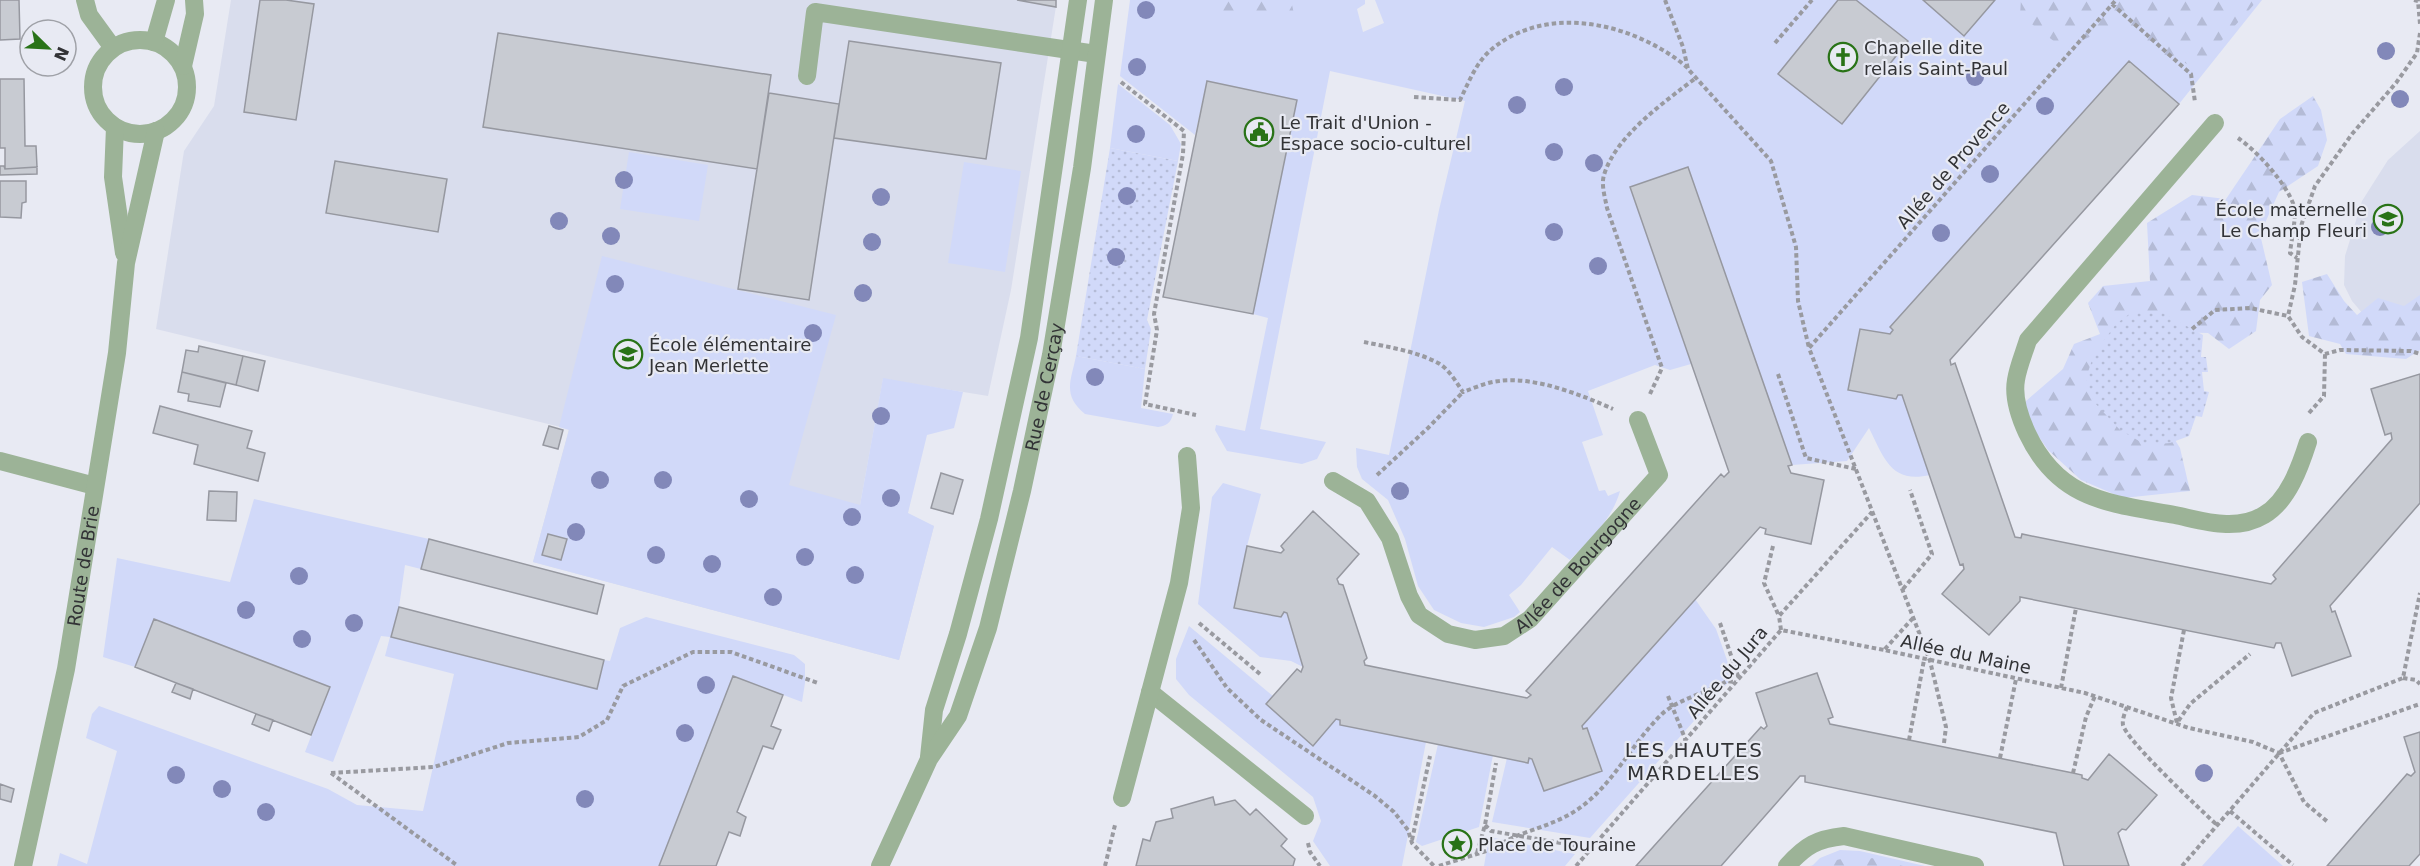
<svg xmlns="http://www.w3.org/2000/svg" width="2420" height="866" viewBox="0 0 2420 866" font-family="'DejaVu Sans',sans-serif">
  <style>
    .built { fill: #d9dded }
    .grass { fill: #d1d9f9 }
    .forest { fill: url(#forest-firs) }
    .park { fill: url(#park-dots) }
    .building { fill: #c8cbd2; stroke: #9698a0; stroke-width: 1.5 }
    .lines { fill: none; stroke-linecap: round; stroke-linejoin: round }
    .path { stroke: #999aa0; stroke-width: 4; stroke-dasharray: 4.5 3; stroke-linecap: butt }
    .service { stroke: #9cb397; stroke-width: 18 }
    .minor { stroke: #9cb397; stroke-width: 18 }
    .tertiary { stroke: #9cb397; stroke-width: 18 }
    .tree { fill: #8288b9 }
    .labels { text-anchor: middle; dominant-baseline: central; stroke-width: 4.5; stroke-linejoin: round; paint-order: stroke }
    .poi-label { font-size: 18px; fill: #323336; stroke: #e8eaf3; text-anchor: start }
    .street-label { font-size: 18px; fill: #323336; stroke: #e8eaf3 }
    .neighbourhood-label { font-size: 20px; letter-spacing: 1.5px; fill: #323336; stroke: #e8eaf3 }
  </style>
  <defs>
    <pattern id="forest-firs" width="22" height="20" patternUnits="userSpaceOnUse" patternTransform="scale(1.5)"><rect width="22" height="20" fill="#d1d9f9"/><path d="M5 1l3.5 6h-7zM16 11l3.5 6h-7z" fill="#b4bbd6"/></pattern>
    <pattern id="park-dots" width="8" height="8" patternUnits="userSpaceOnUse" patternTransform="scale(1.5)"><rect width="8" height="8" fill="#d1d9f9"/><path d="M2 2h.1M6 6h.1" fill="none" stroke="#b4bbd6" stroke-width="1.8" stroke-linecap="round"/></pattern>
  </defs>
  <rect width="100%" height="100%" fill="#e8eaf3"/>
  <path class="built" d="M231 0H1057L1011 290 988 396 883 379 860 505 934 526 899 660 533 562 569 429 156 329 184 151 214 106Z
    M2420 131V328L2363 314 2352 301 2344 285 2345 256 2362 201 2388 160Z"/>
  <path class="grass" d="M1130 0H1365V4L1357 9 1363 32 1384 23 1375 0H2262L2179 104 2129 61 1891 327 1893 330 1890 334 1860 329 1848 390 1896 399 1898 395H1902L1930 475C1891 484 1884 458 1869 428L1847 461 1792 465 1688 168 1631 187 1691 364 1670 370 1655 365 1588 391 1603 435 1582 442 1599 491 1605 490 1608 496 1620 491C1612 520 1590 539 1570 560L1552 547 1521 585 1509 595 1520 612 1514 617 1484 627 1461 623 1434 610 1418 586 1405 539 1388 500 1362 479 1357 467 1356 448 1389 455 1439 210 1465 101 1330 71 1260 429 1326 442 1317 459 1302 464 1227 451 1215 430 1216 425 1245 431 1268 318 1253 314 1296 100 1207 81 1195 135 1120 76Z
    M1118 84 1170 125 1181 144 1178 161 1110 148Z
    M629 152 708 165 699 221 620 209Z
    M964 162 1021 171 1005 272 948 263Z
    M602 256 836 315 789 485 860 505 883 378 963 392 954 428 927 435 908 513 934 526 899 660 533 562 569 430 559 427Z
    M1076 356 1145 369 1141 408 1173 414C1171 423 1166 426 1158 427L1085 414C1062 395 1071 381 1076 356Z
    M1223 483 1261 494 1247 546 1235 607 1281 617 1284 612 1287 613 1303 667 1291 661 1260 657 1198 604 1212 497Z
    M254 499 429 539 421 569 405 565 399 607 391 637 596 689 604 660 610 661 620 628 646 617 794 655 805 664V683L802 702 733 676 659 866H57L60 853 87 864 117 751 86 738 92 714 99 706 328 789 357 805 423 811 454 674 385 656 390 637 381 636 333 762 305 752 330 687 154 619 135 667 103 657 117 558 230 582Z
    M1695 599 1716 629 1733 677 1590 838 1492 822 1507 758 1528 763 1529 758 1532 759 1544 791 1602 771 1587 729H1583L1582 726Z
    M1189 626 1273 696 1266 704 1313 746 1336 719 1340 720V725L1426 742 1402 866H1330L1313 841 1321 821 1313 797 1189 695 1176 679V659Z
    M1438 744 1493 755 1479 827 1422 846 1416 842Z
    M2238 826 2283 866H2202Z
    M1489 837 1575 854 1565 866H1484Z
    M1840 850 1860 851 1925 866H1812L1820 858Z"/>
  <path class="forest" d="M1202 0H1291L1294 14 1215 17Z
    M2021 0H2258L2197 68 2144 46 2121 22 2064 49 2020 15Z
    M2313 96 2321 110 2327 140 2318 166 2279 192 2260 234 2272 285 2260 300 2256 331 2229 349 2208 333 2170 332 2172 435 2180 448 2190 491 2123 498 2081 480 2048 450 2025 417 2026 401 2063 369 2074 344 2100 334 2088 303 2103 286 2150 281 2147 223 2192 195 2226 199 2280 119Z
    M2327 274 2344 301 2357 315 2378 298 2404 306 2420 295V350L2406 359 2346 354 2340 344 2309 336 2302 282Z
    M1881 858 1903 866H1810L1841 859Z"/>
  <path class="park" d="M1110 148 1178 161 1147 320 1151 329 1145 369 1076 356Z
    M2159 311 2203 335 2201 357H2206L2208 372H2202L2204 391 2209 392 2202 417 2196 416 2189 436 2170 443 2146 445 2120 430 2094 402 2086 378 2094 354 2116 324 2132 312Z"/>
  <path class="building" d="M0 0H19L20 39 0 40Z
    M260 0H286L314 4 296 120 244 112Z
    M1017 0H1056V7Z
    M1838 0H1856L1908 41 1842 124 1778 74Z
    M1923 0H1995L1964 36Z
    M498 33 771 75 757 169 483 127Z
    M849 41 1001 63 986 159 834 138Z
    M2129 61 2179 104 1950 360 1951 365 1955 363 2015 537 2021 538 2022 534 2271 584 2276 579 2273 575 2392 439 2391 433 2385 435 2371 389 2420 374V503L2330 606 2332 612 2335 611 2351 656 2292 676 2281 643H2276L2274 648 2020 597V601L1989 635 1942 594 1964 569 1963 564 1960 565 1902 395H1898L1896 399 1848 390 1860 329 1890 334 1893 330 1890 327Z
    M0 79H24L25 146H36L37 167 5 169V148H0Z
    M1207 81 1297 100 1253 314 1163 297Z
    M769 93 839 104 809 300 738 289Z
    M335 161 447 179 438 232 326 213Z
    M0 166H4L5 169 37 167V174L0 175Z
    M1688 167 1792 465 1788 466 1791 473 1824 480 1811 544 1765 534 1766 529 1760 527 1582 726 1583 729 1587 728 1602 771 1544 791 1532 759 1529 758 1528 763 1426 742 1340 725V720L1336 719 1313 746 1266 704 1297 669 1301 672 1303 667 1287 613 1284 612 1281 617 1234 608 1247 546 1281 553 1284 550 1281 546 1313 511 1359 554 1337 579 1339 584 1343 585 1367 658 1364 661 1365 665 1527 698 1531 695 1526 691 1721 474 1724 477 1729 472 1630 187Z
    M0 181H26V202L22 203 21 218 0 217Z
    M199 346 243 356 236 385 182 372 186 350 198 352Z
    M243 356 265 361 258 391 236 385Z
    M182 372 226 383 220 407 188 401 189 394 178 392Z
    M160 406 252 431 247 448 265 453 258 481 194 464 198 445 153 433Z
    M549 426 563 430 558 449 543 445Z
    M941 473 963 480 953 514 931 508Z
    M209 491 237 492 236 521 207 520Z
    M548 534 567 539 561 560 542 555Z
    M429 539 604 585 597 614 421 569Z
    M399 607 604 660 597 689 391 637Z
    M154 619 330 687 311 735 135 667Z
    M1817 673 1833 717 1828 719 1830 724 2073 773 2082 775V778L2088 780 2109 754 2157 795 2126 830 2122 829 2118 833 2129 866H2064L2056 833 1805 782V776H1800L1721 866H1636L1761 727 1764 729 1767 726 1756 693Z
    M733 676 783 695 771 726 781 730 773 749 763 746 737 812 746 817 740 836 729 832 716 866H659Z
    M176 683 193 689 190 699 172 692Z
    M256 714 273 720 269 731 252 724Z
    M2420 732V854L2409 866H2327L2407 774 2411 776 2415 772 2404 737Z
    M0 784 14 789 11 802 0 799Z
    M1213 797 1215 805 1235 800 1250 815 1256 809 1287 839 1281 846 1295 859 1293 866H1136L1143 839 1150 841 1156 822 1173 818 1171 809Z"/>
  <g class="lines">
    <path class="path" d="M1665 0 1683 47 1688 69 1771 161 1796 247 1798 301 1809 348
      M2414 0 2418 1 2420 24
      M2112 4 2191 74 2195 102
      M2420 33 2417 53 2396 83 2352 134 2315 186 2301 226 2295 285 2288 316 2302 337 2325 354 2340 350 2411 351 2420 354
      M1775 43 1812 0
      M1121 82 1184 131 1183 154 1154 314 1157 330 1145 404 1196 415
      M1414 97 1460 100C1469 82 1476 62 1492 49 1549 2 1636 24 1688 68
      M2238 138C2257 151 2287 184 2294 206 2297 215 2291 242 2290 253L2297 258
      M2192 329 2215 310 2250 308 2288 316
      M1364 342C1388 347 1416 351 1438 363 1449 369 1456 382 1463 392 1474 388 1487 382 1499 381 1534 376 1582 395 1613 409
      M1778 374 1806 458 1856 469
      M1650 394 1662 368 1607 208C1605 197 1601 185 1604 175 1616 135 1666 101 1697 77
      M2309 413 2324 396 2325 354
      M1377 475 1428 428 1463 392
      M1773 546 1764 583 1779 616
      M1903 589 1932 554 1910 490
      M1913 618 1884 650 2085 693 2189 728 2253 742 2279 753 2304 802 2329 823
      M1199 623 1260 674
      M1720 623 1739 679
      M1781 630 1779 616 1872 512
      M2184 630 2171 698 2177 723 2190 704 2250 654
      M1194 640 1227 688 1261 720 1375 796 1394 812 1408 830 1412 843 1434 866
      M2403 678 2416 680 2420 684
      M2061 688 2076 608
      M1668 696 1686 741
      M2127 707C2125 712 2122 720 2123 725 2126 740 2202 811 2217 825
      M1909 740 1924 660
      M1944 743 1946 727 1930 661 1809 348 2116 0
      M2279 753 2420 704
      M2000 758 2016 679
      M331 773 434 767 508 743 579 737 607 720 623 686 693 652H731L818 683
      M331 773 458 866
      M2073 773 2086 717 2095 696
      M2230 811 2293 865
      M1485 825 1491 831 1590 848
      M1412 840 1430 756
      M1308 843 1310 852 1320 866
      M1477 853 1485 825 1496 763
      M1105 866 1115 825
      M1439 866C1454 861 1471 856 1486 851 1498 846 1508 839 1519 835 1543 826 1565 820 1585 804 1616 779 1634 741 1662 714 1678 699 1707 693 1727 681L1736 682
      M1576 866 1781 630 1884 650
      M2182 866 2314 713 2403 678 2420 593"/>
    <g class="service">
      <path d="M807 76 815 12 1096 54"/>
      <path d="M2215 123 2028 340C2024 353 2018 367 2016 380 2013 397 2020 418 2027 433 2059 501 2109 503 2175 515 2204 521 2236 532 2264 515 2288 501 2300 467 2308 442"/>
      <path d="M0 461 95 486"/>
      <path id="s1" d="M1333 481 1367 501 1390 538 1409 596 1419 615 1448 634 1475 640 1504 636 1530 619 1659 475 1638 420"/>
      <path d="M1150 692 1305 816"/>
      <path d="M1122 798 1179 583 1191 508 1187 456"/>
      <path d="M1787 866C1806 845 1817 839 1844 836L1975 866"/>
    </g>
    <path class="minor" d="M85 0 89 15 113 48"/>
    <g class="tertiary">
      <circle cx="140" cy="87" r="47"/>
      <path d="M154 42 166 0"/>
      <path d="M183 66 195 14 194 0"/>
      <path d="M115 127 113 177 124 253"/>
      <path d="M929 757 934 710 958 634 989 519 1029 338 1078 0"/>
      <path id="s2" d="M23 866 66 669 117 353 126 263 156 131"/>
      <path id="s3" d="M880 866 929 759 958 716 988 628 1022 491 1051 355 1082 168 1104 0"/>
    </g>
  </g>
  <g class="tree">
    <circle cx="1146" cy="10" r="9"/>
    <circle cx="2386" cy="51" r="9"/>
    <circle cx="1137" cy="67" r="9"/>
    <circle cx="1975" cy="77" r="9"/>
    <circle cx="1564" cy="87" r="9"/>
    <circle cx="2400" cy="99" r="9"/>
    <circle cx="1517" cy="105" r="9"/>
    <circle cx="2045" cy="106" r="9"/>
    <circle cx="1136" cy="134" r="9"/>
    <circle cx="1554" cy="152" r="9"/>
    <circle cx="1594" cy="163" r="9"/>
    <circle cx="1990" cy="174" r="9"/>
    <circle cx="624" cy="180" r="9"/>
    <circle cx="1127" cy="196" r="9"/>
    <circle cx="881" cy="197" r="9"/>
    <circle cx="559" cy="221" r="9"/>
    <circle cx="2380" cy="227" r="9"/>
    <circle cx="1554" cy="232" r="9"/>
    <circle cx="1941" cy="233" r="9"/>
    <circle cx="611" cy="236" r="9"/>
    <circle cx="872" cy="242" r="9"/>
    <circle cx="1116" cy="257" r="9"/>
    <circle cx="1598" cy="266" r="9"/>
    <circle cx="615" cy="284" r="9"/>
    <circle cx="863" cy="293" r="9"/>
    <circle cx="813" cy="333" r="9"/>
    <circle cx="1095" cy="377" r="9"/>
    <circle cx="881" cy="416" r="9"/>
    <circle cx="600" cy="480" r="9"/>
    <circle cx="663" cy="480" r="9"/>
    <circle cx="1400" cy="491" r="9"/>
    <circle cx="891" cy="498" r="9"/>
    <circle cx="749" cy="499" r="9"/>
    <circle cx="852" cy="517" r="9"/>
    <circle cx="576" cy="532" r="9"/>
    <circle cx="656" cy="555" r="9"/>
    <circle cx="805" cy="557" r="9"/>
    <circle cx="712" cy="564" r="9"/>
    <circle cx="855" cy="575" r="9"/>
    <circle cx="299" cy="576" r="9"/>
    <circle cx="773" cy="597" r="9"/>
    <circle cx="246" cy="610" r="9"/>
    <circle cx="354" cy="623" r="9"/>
    <circle cx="302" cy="639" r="9"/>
    <circle cx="706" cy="685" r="9"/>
    <circle cx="685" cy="733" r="9"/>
    <circle cx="2204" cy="773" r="9"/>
    <circle cx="176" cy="775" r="9"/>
    <circle cx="222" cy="789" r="9"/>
    <circle cx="585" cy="799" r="9"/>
    <circle cx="266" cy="812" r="9"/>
  </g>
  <defs>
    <g id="church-ring" transform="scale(1.5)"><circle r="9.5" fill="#e8eaf3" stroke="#297317" stroke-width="1.5"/><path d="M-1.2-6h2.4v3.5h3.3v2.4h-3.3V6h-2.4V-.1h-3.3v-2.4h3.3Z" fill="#297317"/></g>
    <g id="civic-ring" transform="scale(1.5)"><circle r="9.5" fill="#e8eaf3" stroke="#297317" stroke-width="1.5"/><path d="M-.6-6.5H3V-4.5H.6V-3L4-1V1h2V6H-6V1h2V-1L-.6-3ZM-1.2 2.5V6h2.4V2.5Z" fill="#297317"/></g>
    <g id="school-ring" transform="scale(1.5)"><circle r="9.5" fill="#e8eaf3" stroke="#297317" stroke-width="1.5"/><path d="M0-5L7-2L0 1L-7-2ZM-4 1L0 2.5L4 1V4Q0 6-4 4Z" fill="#297317"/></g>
    <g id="sight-ring" transform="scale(1.5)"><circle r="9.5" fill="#e8eaf3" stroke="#297317" stroke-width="1.5"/><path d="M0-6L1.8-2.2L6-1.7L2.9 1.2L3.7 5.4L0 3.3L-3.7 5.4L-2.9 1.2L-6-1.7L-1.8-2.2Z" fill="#297317"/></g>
  </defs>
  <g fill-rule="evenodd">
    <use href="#church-ring" x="1843" y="57"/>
    <use href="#civic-ring" x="1259" y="132"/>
    <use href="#school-ring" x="2388" y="219"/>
    <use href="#school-ring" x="628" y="354"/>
    <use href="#sight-ring" x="1457" y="844"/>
  </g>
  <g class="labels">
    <g class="poi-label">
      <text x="1864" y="47">Chapelle dite<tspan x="1864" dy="21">relais Saint-Paul</tspan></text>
      <text x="1280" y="122">Le Trait d'Union -<tspan x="1280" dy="21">Espace socio-culturel</tspan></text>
      <text x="2367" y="209" text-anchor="end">École maternelle<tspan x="2367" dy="21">Le Champ Fleuri</tspan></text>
      <text x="649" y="344">École élémentaire<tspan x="649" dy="21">Jean Merlette</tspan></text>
      <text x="1478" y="844">Place de Touraine</text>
    </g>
    <g class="street-label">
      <text transform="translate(1953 165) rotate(-49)">Allée de Provence</text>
      <text stroke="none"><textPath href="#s3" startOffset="510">Rue de Cerçay</textPath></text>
      <text stroke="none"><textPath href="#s1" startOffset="360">Allée de Bourgogne</textPath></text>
      <text stroke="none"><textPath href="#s2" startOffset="306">Route de Brie</textPath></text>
      <text transform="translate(1966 654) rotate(12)">Allée du Maine</text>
      <text transform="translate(1727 672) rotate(-50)">Allée du Jura</text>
    </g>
    <g class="neighbourhood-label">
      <text x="1694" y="750">LES HAUTES<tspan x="1694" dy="23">MARDELLES</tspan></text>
    </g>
  </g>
  <g transform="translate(48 48) rotate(114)"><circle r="28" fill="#e8eaf3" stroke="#9fa1a7" stroke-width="1.5"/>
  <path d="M0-4.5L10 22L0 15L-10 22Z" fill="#297317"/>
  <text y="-9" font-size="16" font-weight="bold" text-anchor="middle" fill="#323336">N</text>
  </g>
</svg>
